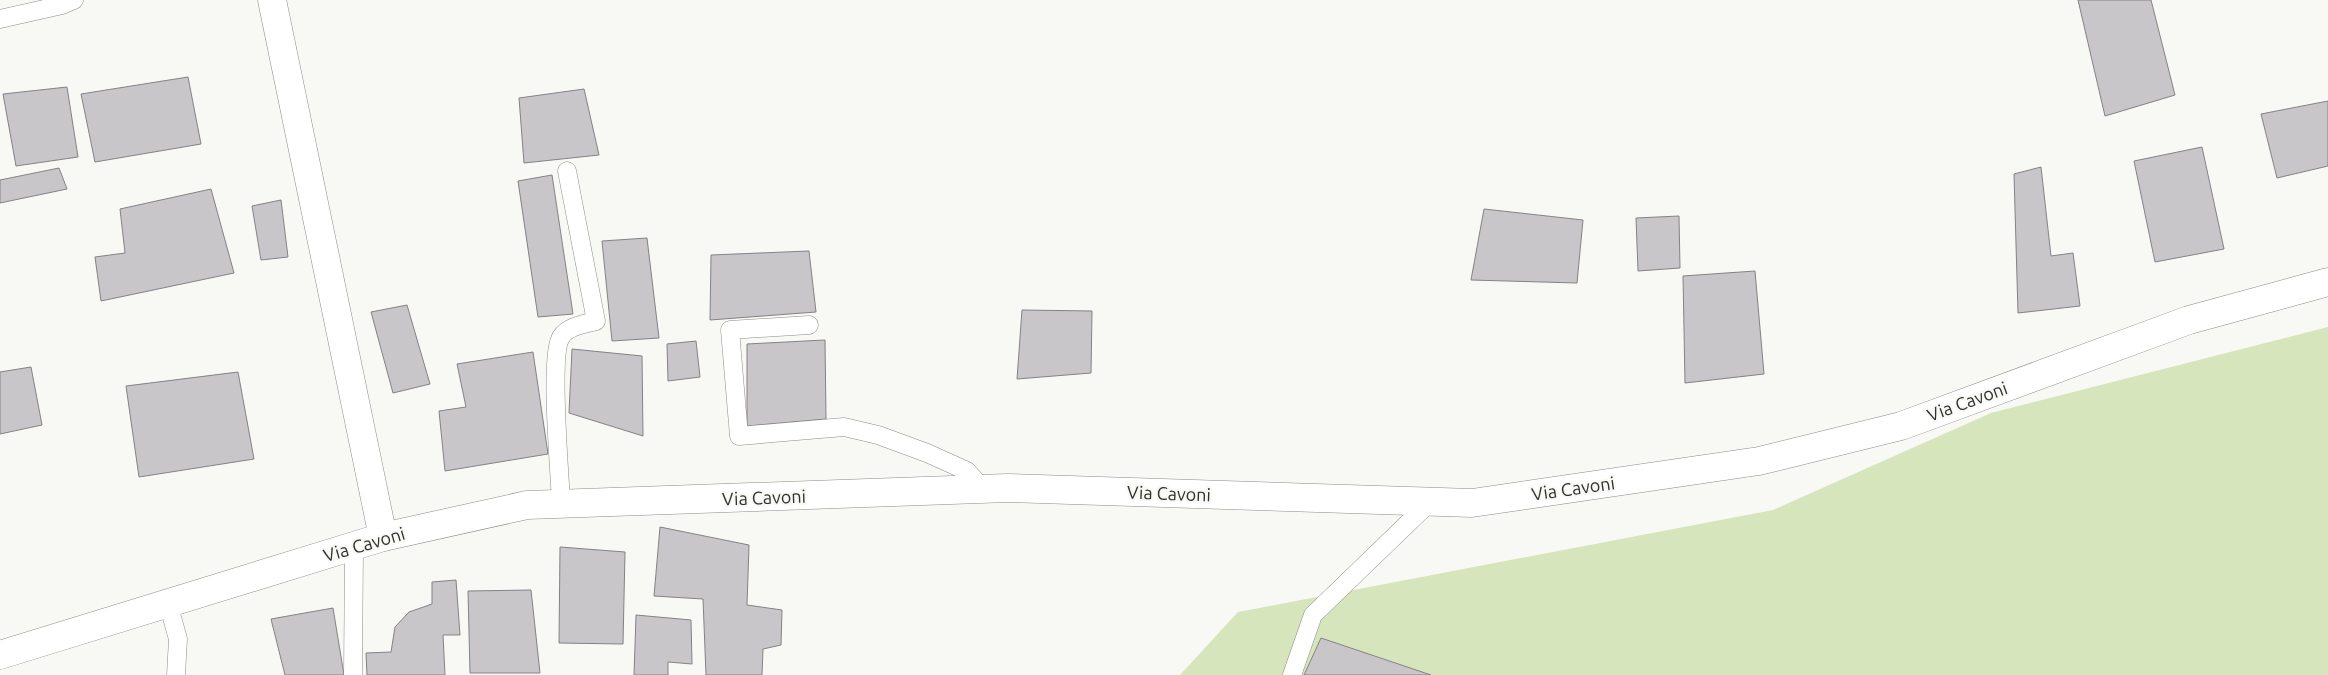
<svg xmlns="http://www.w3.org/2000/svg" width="2328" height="675" viewBox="0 0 2328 675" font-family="Ubuntu,sans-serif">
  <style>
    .green { fill: #d6e5bc }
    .building { fill: #c9c6c9; stroke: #848284 }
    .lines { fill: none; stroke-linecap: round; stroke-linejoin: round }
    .lane-casing { stroke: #8c8c88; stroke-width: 19 }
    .street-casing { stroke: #8c8c88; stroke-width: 29 }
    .secondary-casing { stroke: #8c8c88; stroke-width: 29 }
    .lane { stroke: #fff; stroke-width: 18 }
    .street { stroke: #fff; stroke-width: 28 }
    .secondary { stroke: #fff; stroke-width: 28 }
    .labels { text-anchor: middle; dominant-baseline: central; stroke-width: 4.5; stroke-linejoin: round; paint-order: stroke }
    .street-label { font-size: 18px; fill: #30302e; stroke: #f8f8f4 }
  </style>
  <rect width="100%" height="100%" fill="#f8f8f4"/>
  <path class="green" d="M2328 327V675H1180L1238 612 1773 510 1991 413Z"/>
  <path class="building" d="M2078 0H2151L2175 95 2105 116Z
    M188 77 201 144 95 162 81 94Z
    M67 87 78 157 16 166 3 94Z
    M584 89 599 155 524 163 519 98Z
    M2328 101V166L2277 178 2261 114Z
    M2202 147 2224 249 2155 262 2134 161Z
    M2041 167 2051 256 2073 253 2080 306 2018 313 2014 174Z
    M59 168 67 189 0 203V180Z
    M552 175 573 314 538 317 518 181Z
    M211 189 234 273 101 301 95 257 125 253 120 209Z
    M281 200 288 257 261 260 252 206Z
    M1484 209 1583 220 1577 283 1471 280Z
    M1679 216 1680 268 1638 271 1636 218Z
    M647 238 659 338 612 341 602 241Z
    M809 251 816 312 710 320 711 255Z
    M1755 271 1764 374 1685 383 1683 276Z
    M407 305 430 384 393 393 371 312Z
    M1022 310 1092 311 1091 373 1017 379Z
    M825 340 826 419 747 426V344Z
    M696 341 700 377 668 381 667 344Z
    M572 349 642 356 643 436 569 413Z
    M533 352 548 454 445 471 439 411 466 407 457 364Z
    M31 367 42 425 0 434V372Z
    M238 372 254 459 139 477 126 386Z
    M660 527 749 545 747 605 782 610 781 645 763 649 762 675H706L703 599 654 596Z
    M560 547 625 552 623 644 559 643Z
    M456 580 460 635H443L445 675H367L366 653 391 652 395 627 409 612 432 604V582Z
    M531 590 540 673H470L468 591Z
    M333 608 344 675H285L271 619Z
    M636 615 691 620 692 664 668 662V675H634Z
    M1321 638 1431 675H1304Z"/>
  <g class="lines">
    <g class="lane-casing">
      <path id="lane" d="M0 19 62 5 74 0
        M809 325 730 330 739 436 844 427 878 435 927 453 967 471 983 489
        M561 503C560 474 549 356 561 337 568 326 585 324 596 321L567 171
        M168 603 178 639 176 675
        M353 675 354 545
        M1292 675 1313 615 1430 502"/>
    </g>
    <g class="street-casing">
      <path id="street" d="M272 0 383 537"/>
    </g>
    <g class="secondary-casing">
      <path id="secondary" d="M0 655 383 537 527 505 1008 488 1472 503 1759 461 1901 426 2189 320 2328 282"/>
    </g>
    <use href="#lane" class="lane"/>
    <use href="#street" class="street"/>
    <use href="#secondary" class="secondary"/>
  </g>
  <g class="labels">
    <g class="street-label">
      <text transform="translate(1967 401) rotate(-20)">Via Cavoni</text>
      <text transform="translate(1573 488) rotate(-8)">Via Cavoni</text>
      <text transform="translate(1169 493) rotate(2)">Via Cavoni</text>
      <text transform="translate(764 497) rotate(-2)">Via Cavoni</text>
      <text transform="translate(364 544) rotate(-16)">Via Cavoni</text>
    </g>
  </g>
</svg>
